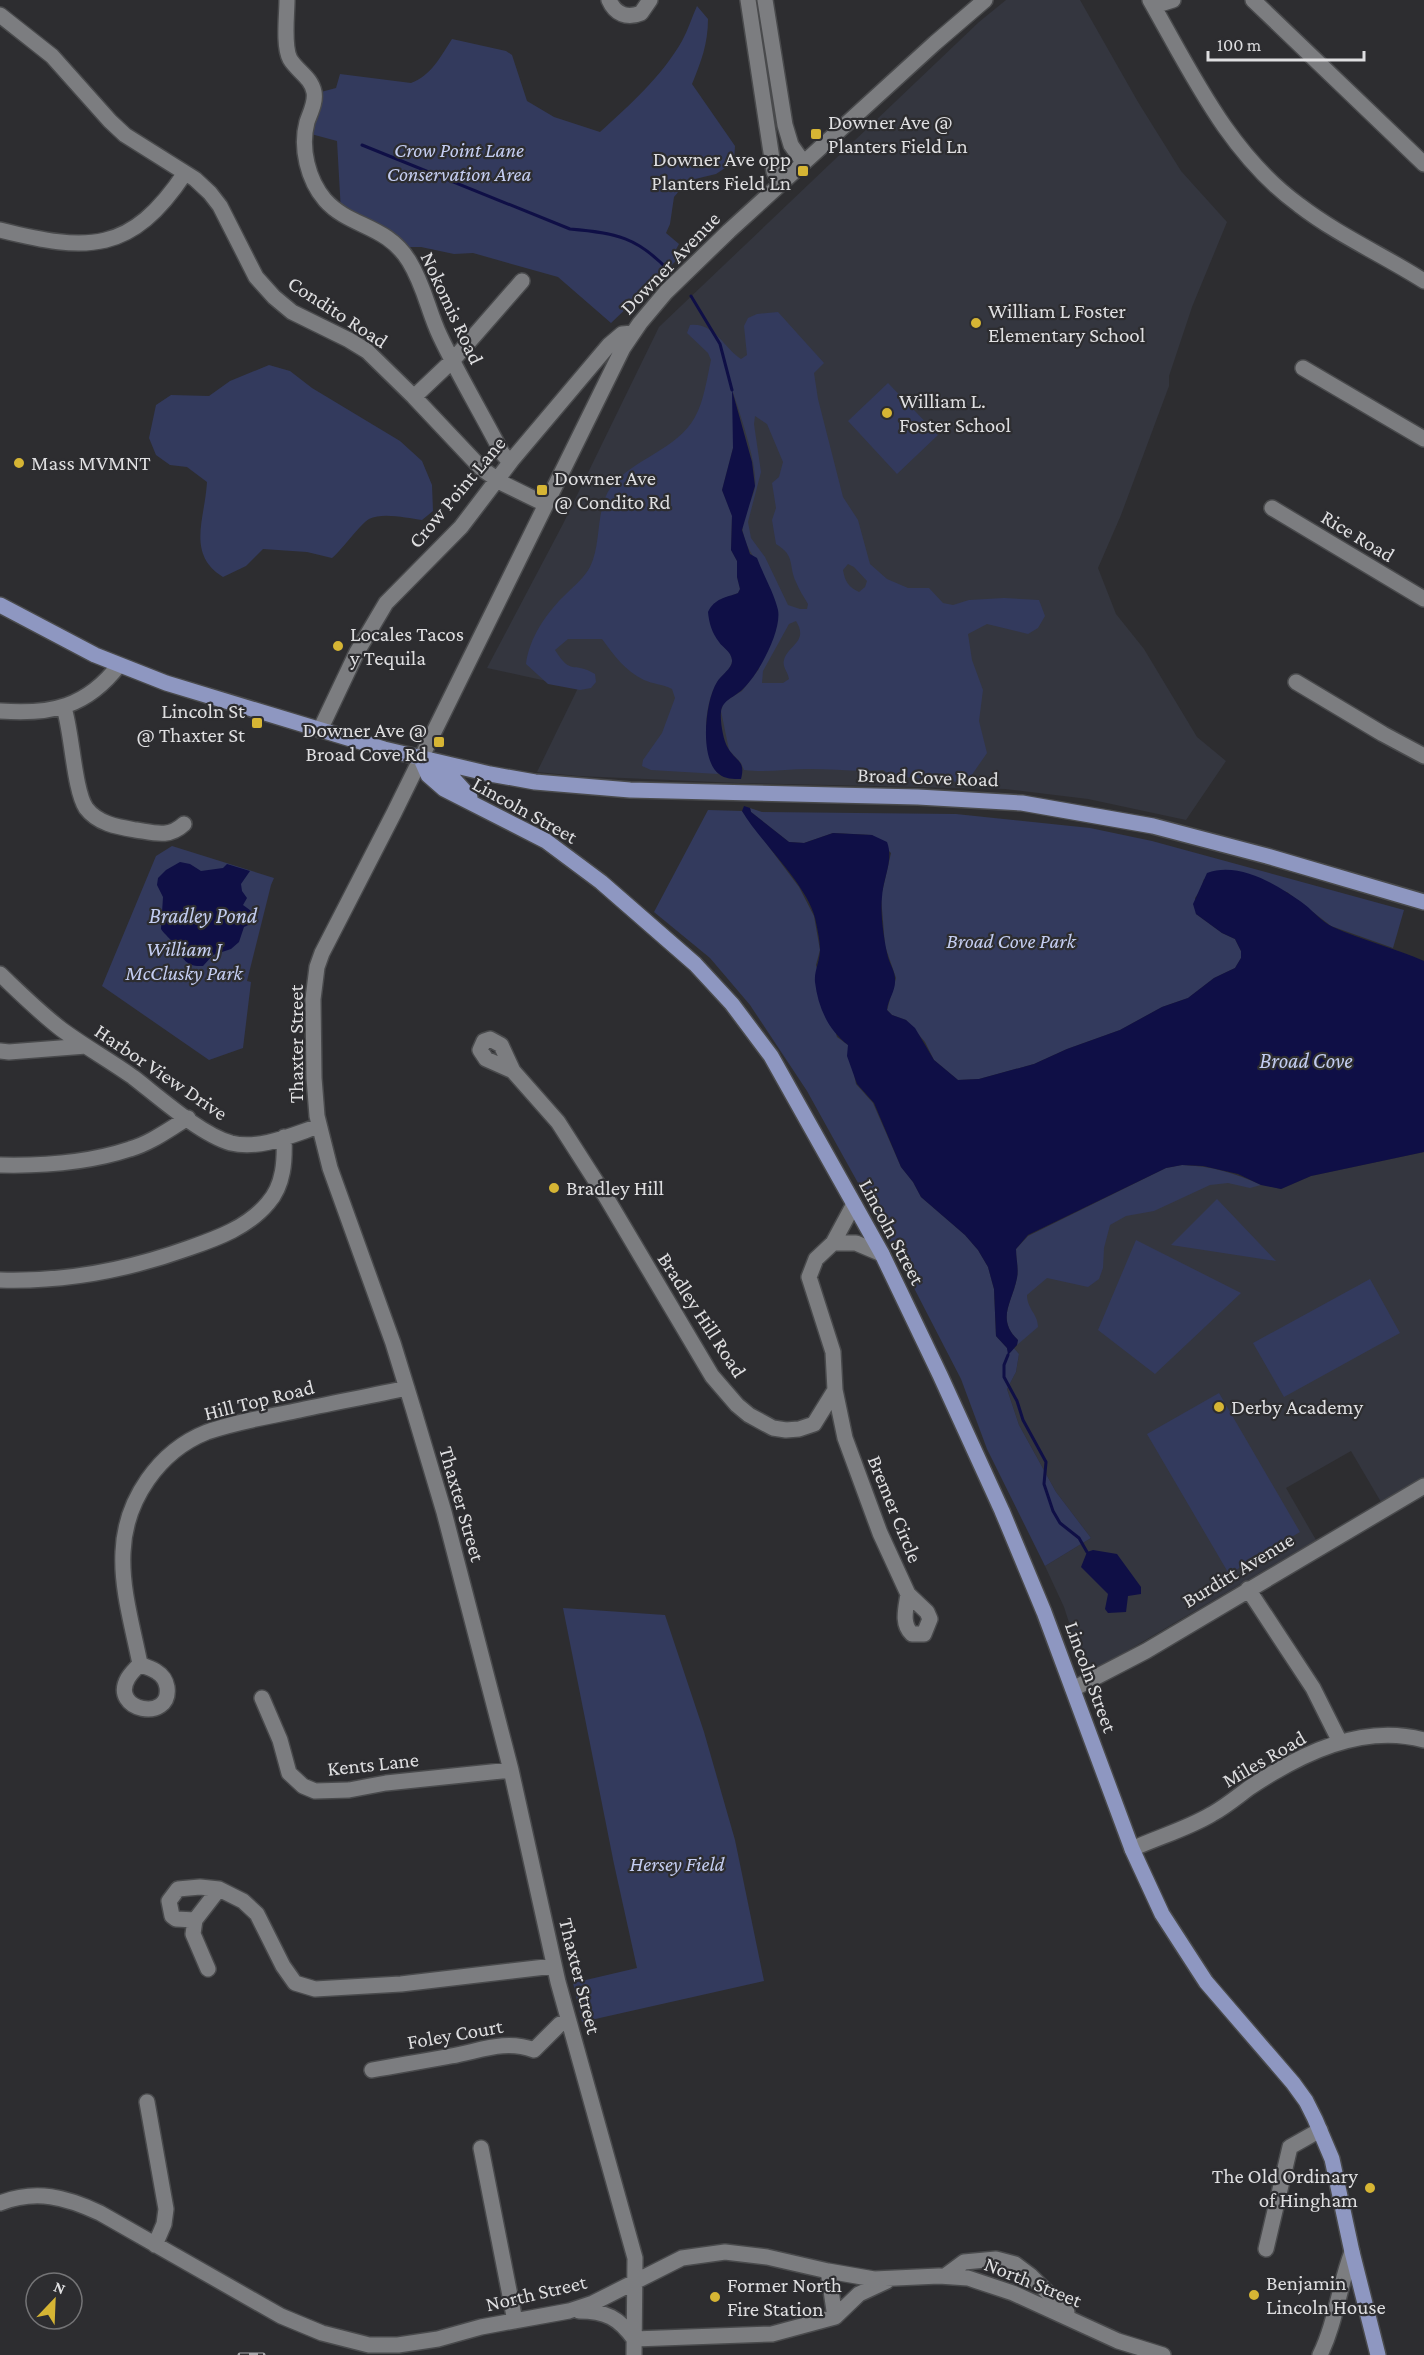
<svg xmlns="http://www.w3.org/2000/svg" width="1424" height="2355" viewBox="0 0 1424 2355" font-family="'Crimson Pro',serif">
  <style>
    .built { fill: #34363f }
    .green { fill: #333a5d; fill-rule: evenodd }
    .water { fill: #0f0f46 }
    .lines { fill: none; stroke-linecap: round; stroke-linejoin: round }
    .stream { stroke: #0f0f46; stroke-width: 3 }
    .minor-casing { stroke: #494a4c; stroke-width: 18 }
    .major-casing { stroke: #494a4c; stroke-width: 18 }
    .minor { stroke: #7c7d80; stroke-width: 15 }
    .major { stroke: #8e97c1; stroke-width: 15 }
    .rail-casing { stroke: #a6a6a9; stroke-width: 5 }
    .rail { stroke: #2d2d30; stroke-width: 3; stroke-dasharray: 9; stroke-linecap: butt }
    .poi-dot { fill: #d6b534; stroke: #2d2d30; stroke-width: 2 }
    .labels { text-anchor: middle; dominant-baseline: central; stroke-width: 4.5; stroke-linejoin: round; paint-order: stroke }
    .poi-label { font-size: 21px; fill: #dedee0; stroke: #2d2d30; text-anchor: start }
    .park-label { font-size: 21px; font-style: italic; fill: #c4cdf1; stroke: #2d2d30 }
    .street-label { font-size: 21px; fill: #dedee0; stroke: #2d2d30 }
    .water-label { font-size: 22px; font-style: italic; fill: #c2ccf0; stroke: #2d2d30 }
  </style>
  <rect width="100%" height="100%" fill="#2d2d30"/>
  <path class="built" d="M1006 0H1080L1138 102 1181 171 1227 222 1192 307 1169 376V386L1121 515 1098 568 1116 614 1144 649 1197 737 1226 761 1186 820 1088 799 1005 789 738 783 578 776 537 772 578 688 487 668 563 524 659 327 979 22Z
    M1424 1152V1479L1381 1502 1351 1451 1286 1488 1316 1540 1086 1675 1064 1607 1045 1566 1091 1538 1056 1492 1019 1425 1007 1389 1016 1372 1019 1354 1014 1348 1017 1345 1016 1249 1182 1165 1281 1189 1311 1176Z"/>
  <path class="green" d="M697 6 708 19C708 44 701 62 692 84L735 146 734 162 716 174 695 179 680 190 674 197 670 224 666 233 679 244 673 255 677 260 611 323 558 277 473 253 454 254 421 247H406L341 212 337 141 311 134 321 92 336 88 340 74 411 83C431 76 441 56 452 39L506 51 512 55 527 101 554 117 600 132C630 105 662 76 682 41 688 30 692 17 697 6Z
    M778 312 824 363 814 373 818 399 843 497 858 520 870 564 887 579 908 588H929L943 603 953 605 969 600 1004 598 1039 600 1045 616 1038 628 1028 634 987 624 968 634 972 660 983 690 979 721 987 753 969 779 961 782 893 776 883 770C858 772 834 769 809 769 786 769 767 773 744 770L741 763 729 750 721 711 724 702 742 691 759 669 762 573C756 557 746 550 743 532 740 518 753 501 755 487 758 465 740 415 733 392V448L722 490 732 515 731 550 737 561V577L740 589 738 593 719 600 720 643C725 648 733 654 732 662 731 669 722 675 718 681 703 704 701 752 718 774L651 770 642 766 643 760 662 733 675 698 672 689C662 684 653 684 644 680 625 671 614 655 602 639H568L555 650C572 677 572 660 595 674L596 682 591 688 580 690 548 684 526 664C529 638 547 612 566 594 575 585 584 578 590 567 602 543 595 509 611 487 634 458 677 450 695 417 704 401 707 378 711 360L708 353 687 333 690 325C714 322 723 347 741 359L747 355 744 326 748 318 757 314ZM755 416 767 424 783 462 779 477 772 483 776 508 772 520 776 544C796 556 788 565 796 582 799 590 804 597 808 604L807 609H800L788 605 765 557 751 538 748 522 761 472 754 424ZM848 564 854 567 867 581 865 587 859 592C848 587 845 581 843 570ZM796 621C809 642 788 645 784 660 782 667 788 672 789 679L783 683H762L763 671 789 624Z
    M269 365 290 371 312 388 400 441 422 461 432 485 433 511 422 520C407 518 383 512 369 519 360 524 343 549 332 558L307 552 263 549 246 566 223 577C186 554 205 519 207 482L187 467 170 465 156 455 149 438 156 405 171 395 209 396 230 381Z
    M888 383 938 435 897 474 848 421Z
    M750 808 762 812 956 814 1090 828 1152 841 1404 910 1393 948 1331 926 1287 892 1204 879 1200 891 1195 898 1196 914 1222 933 1235 939 1241 951V958L1235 968 1214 978 1188 998 1162 1007 1120 1030 1067 1049 1034 1064 979 1079 958 1080 934 1060 925 1042 906 1020 892 1015 887 1010 896 978 885 946 881 897 891 853 872 835 833 833 804 843 789 842 751 812Z
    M708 810 742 811 799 887 814 916 820 950 816 965 837 1037 848 1045 856 1084 873 1103 901 1167 913 1182 921 1197 965 1235 978 1250 988 1267 994 1289 996 1336 1007 1348 1009 1354 1014 1348 1019 1354 1016 1372 1007 1389 1019 1425 1056 1492 1091 1538 1045 1566 987 1449 961 1379 883 1228 807 1091 750 1005 710 958 654 912Z
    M172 846 274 878 271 885 247 981 251 982 243 1048 209 1060 102 986 156 856Z
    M1182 1165C1211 1166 1236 1173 1261 1185L1250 1188 1228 1183 1210 1185 1154 1211 1126 1216 1110 1225 1104 1248 1103 1268 1099 1279 1088 1287 1047 1278 1027 1295C1027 1309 1038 1314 1038 1327L1017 1345 1018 1340C996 1319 1012 1303 1017 1278 1019 1269 1016 1259 1016 1249L1028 1236 1166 1168Z
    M1217 1199 1276 1261 1171 1245Z
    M1136 1240 1241 1293 1155 1374 1098 1330Z
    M1370 1279 1400 1333 1284 1397 1253 1343Z
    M1219 1393 1300 1532 1229 1574 1147 1434Z
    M563 1608 665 1615 704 1732 735 1840 764 1981 582 2022 573 1983 637 1968 614 1864Z"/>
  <path class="water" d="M732 390 752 462 755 486 742 530 750 554 757 558C763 574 775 595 778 610 782 631 758 675 743 689 735 697 722 700 721 712 720 721 723 740 728 748 736 762 746 760 741 779 733 779 725 779 719 774 699 759 705 701 717 682 721 675 733 668 732 660 731 651 723 648 719 642 712 633 709 623 708 612 715 598 725 598 738 593L740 589 737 577V561L731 550 732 516 722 490 733 448Z
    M744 806 750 808 751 812 789 842 804 843 833 833 872 835 887 842C894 860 883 878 882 897 880 913 884 941 888 957 890 964 895 972 895 979 896 991 888 999 887 1010L892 1015 906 1020 915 1028 934 1060 958 1080 979 1079 1034 1064 1067 1049 1120 1030 1162 1007 1188 998 1214 978 1235 968 1241 958V951L1235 939 1222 933 1196 914 1193 904 1207 873C1238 861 1276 884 1300 901 1312 909 1320 921 1333 927 1362 940 1394 948 1424 961V1152L1311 1176 1281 1189 1261 1185 1238 1174 1203 1166 1182 1165 1166 1168 1028 1235 1016 1249C1016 1259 1019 1269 1017 1278 1012 1303 996 1319 1018 1340L1017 1345 1008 1355 1007 1348 996 1336 994 1289 988 1267 978 1250 965 1235 921 1197 913 1182 901 1167 874 1103 857 1084 847 1056 848 1045C828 1030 818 1007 815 982 814 971 820 961 820 950 820 940 817 927 815 918 806 883 761 843 742 811Z
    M180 862 190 864 201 871 223 868 227 864 250 871 241 884 242 891 247 898 243 905 258 916 257 921 244 927 239 942 231 949 213 955 203 966C185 967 183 958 174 944 171 939 165 935 161 929L163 897 157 885 158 878 166 870Z
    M1093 1550 1117 1554 1141 1587V1594L1128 1596 1126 1612 1108 1613 1105 1609 1108 1594 1081 1567 1087 1552Z"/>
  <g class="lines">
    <path class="stream" d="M362 145 570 229C616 233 638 237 670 272
      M691 296 720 344 732 390
      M1008 1355 1004 1365V1377L1017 1401 1023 1420 1046 1462 1044 1484 1053 1511 1060 1523 1079 1538 1087 1552"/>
    <g class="minor-casing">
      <path id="minor" d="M287 0C287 15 283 46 290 59 297 71 311 77 314 92 316 102 310 113 307 122 300 148 308 180 325 200 350 228 386 224 409 261 425 287 428 311 440 336 459 376 482 414 502 453L510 462
        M609 0C615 14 627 19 641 13L650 0
        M748 0 774 172 780 183
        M765 0 785 125 791 145 803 162
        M1150 0C1192 74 1229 154 1299 205 1338 235 1383 255 1424 281
        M1253 0 1424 164
        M1154 6 1173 0
        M0 15 52 56 110 121 125 135 195 179 210 193 220 206 256 277 274 297 292 312 349 340 367 351 414 397 482 469 504 484 545 504
        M0 230C88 252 131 254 185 173
        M1303 368 1424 439
        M414 397 453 360 522 281
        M1272 508 1424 599
        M1296 682 1383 734 1424 756
        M64 708C72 732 74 790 86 808 98 824 118 827 136 830 155 833 169 838 184 824
        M0 711C51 715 87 707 119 665
        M320 730 357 652 386 603 461 527 512 460 609 345 622 334 633 333
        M0 974C20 993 39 1012 61 1029 84 1046 109 1060 133 1077 159 1097 200 1134 231 1143 260 1150 292 1135 319 1126
        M0 1051 9 1052 86 1046
        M513 1071 501 1045 490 1039 484 1041 480 1050 486 1059 513 1071 558 1122 606 1197 712 1376 737 1405 749 1415 773 1428 786 1430 799 1429 814 1424 835 1390 833 1352 809 1277 816 1259 833 1243 854 1204
        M0 1165C43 1166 88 1163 130 1149 151 1143 169 1129 188 1118
        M833 1243H856L882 1254
        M0 1280C65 1282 128 1270 189 1248 218 1238 248 1227 268 1203 284 1185 285 1160 284 1137
        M835 1390 845 1438 880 1533 908 1594 927 1612 930 1619 924 1634H912C901 1624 906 1608 908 1594
        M1248 1589 1313 1688 1340 1742
        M140 1664C145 1667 152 1668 157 1672 162 1675 166 1681 167 1687 172 1723 109 1711 128 1678 131 1673 136 1668 140 1664 133 1628 121 1589 123 1552 125 1500 159 1451 207 1432 235 1422 266 1417 295 1411 332 1403 370 1396 407 1388
        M1073 1689 1146 1651 1424 1486
        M262 1698 280 1740 289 1773 303 1786 315 1791 349 1790 386 1783 511 1770
        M1132 1849C1158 1837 1187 1829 1212 1814 1225 1807 1237 1797 1249 1788 1300 1754 1362 1723 1424 1740
        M195 1920 219 1889
        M208 1969 193 1934 195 1920 176 1919 172 1916 169 1901 178 1889 200 1887 219 1889 243 1901 257 1914 283 1966 295 1983 315 1989 401 1984 554 1966
        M372 2070C399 2065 425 2061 451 2056 480 2051 505 2039 534 2050L560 2024 569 2021
        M147 2102 166 2209 164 2224 155 2245
        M481 2148 515 2321
        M0 2203C36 2189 66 2197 100 2213L281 2316 322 2333 369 2345H398L438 2339 481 2327 569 2311 593 2303 682 2258 725 2252 767 2257 828 2271 874 2279 939 2276 968 2278 1013 2293 1118 2341 1163 2355
        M1266 2249 1290 2147 1320 2130
        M828 2271 835 2317
        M945 2276 964 2262 996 2259 1015 2264 1031 2276 1067 2312
        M579 2311C606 2311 619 2318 634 2339L772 2334 835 2317 859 2294 887 2281
        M634 2355 635 2258 558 1982 511 1770 444 1512 413 1408 393 1343 330 1168 317 1116 314 1078 313 999 317 967 322 953 394 813 623 348 640 323 666 292 729 231 935 43 985 0
        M1320 2355C1336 2322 1339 2286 1352 2252"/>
    </g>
    <g class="major-casing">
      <path id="major" d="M0 605 95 655 166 683 384 749 490 774 535 782 630 790 918 797 1022 803 1153 826 1267 856 1424 902
        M421 759 428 775 444 789 546 841 601 882 695 964 732 1004 771 1056 882 1254 940 1375 1002 1511 1044 1612 1132 1849 1162 1914 1206 1982 1293 2083 1306 2101 1315 2119 1332 2159 1352 2252 1378 2355
        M434 766 451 776 470 797"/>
    </g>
    <use href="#minor" class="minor"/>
    <use href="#major" class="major"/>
    <g class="rail-casing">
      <path id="rail" d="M240 2355H263"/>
    </g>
    <use href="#rail" class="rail"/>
  </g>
  <g class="poi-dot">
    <rect x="810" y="128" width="12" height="12" rx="3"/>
    <rect x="797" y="165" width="12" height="12" rx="3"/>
    <circle cx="976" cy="323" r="6"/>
    <circle cx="887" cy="413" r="6"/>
    <circle cx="19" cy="463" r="6"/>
    <rect x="536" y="484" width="12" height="12" rx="3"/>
    <circle cx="338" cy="646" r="6"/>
    <rect x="251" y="717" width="12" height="12" rx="3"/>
    <rect x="433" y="736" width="12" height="12" rx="3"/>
    <circle cx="554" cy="1188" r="6"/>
    <circle cx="1219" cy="1407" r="6"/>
    <circle cx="1370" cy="2188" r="6"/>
    <circle cx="1254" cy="2295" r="6"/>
    <circle cx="715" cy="2297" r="6"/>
  </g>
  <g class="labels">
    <g class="poi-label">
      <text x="828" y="122">Downer Ave @<tspan x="828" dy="24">Planters Field Ln</tspan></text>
      <text x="791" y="159" text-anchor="end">Downer Ave opp<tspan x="791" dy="24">Planters Field Ln</tspan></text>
      <text x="988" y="311">William L Foster<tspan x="988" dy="24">Elementary School</tspan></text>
      <text x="899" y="401">William L.<tspan x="899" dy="24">Foster School</tspan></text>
      <text x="31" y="463">Mass MVMNT</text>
      <text x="554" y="478">Downer Ave<tspan x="554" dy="24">@ Condito Rd</tspan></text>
      <text x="350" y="634">Locales Tacos<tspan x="350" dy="24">y Tequila</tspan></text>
      <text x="245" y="711" text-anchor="end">Lincoln St<tspan x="245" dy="24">@ Thaxter St</tspan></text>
      <text x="427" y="730" text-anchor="end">Downer Ave @<tspan x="427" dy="24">Broad Cove Rd</tspan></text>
      <text x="566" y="1188">Bradley Hill</text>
      <text x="1231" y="1407">Derby Academy</text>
      <text x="1358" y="2176" text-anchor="end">The Old Ordinary<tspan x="1358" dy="24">of Hingham</tspan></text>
      <text x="1266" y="2283">Benjamin<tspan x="1266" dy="24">Lincoln House</tspan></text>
      <text x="727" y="2285">Former North<tspan x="727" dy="24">Fire Station</tspan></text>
    </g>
    <g class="park-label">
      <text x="459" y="150">Crow Point Lane<tspan x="459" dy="24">Conservation Area</tspan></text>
      <text x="1011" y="941">Broad Cove Park</text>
      <text x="184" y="949">William J<tspan x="184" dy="24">McClusky Park</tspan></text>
      <text x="677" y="1864">Hersey Field</text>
    </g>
    <g class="street-label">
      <text transform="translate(670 263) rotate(-46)">Downer Avenue</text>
      <text transform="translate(452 308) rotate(65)">Nokomis Road</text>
      <text transform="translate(338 312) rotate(33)">Condito Road</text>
      <text transform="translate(457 492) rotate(-50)">Crow Point Lane</text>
      <text transform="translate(1358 536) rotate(31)">Rice Road</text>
      <text transform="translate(928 777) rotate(2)">Broad Cove Road</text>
      <text transform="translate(525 810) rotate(29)">Lincoln Street</text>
      <text transform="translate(296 1044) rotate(-90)">Thaxter Street</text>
      <text transform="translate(161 1072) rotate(34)">Harbor View Drive</text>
      <text transform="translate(892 1232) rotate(62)">Lincoln Street</text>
      <text transform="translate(702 1315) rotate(57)">Bradley Hill Road</text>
      <text transform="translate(259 1400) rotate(-14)">Hill Top Road</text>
      <text transform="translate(462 1504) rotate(74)">Thaxter Street</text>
      <text transform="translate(895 1509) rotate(68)">Bremer Circle</text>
      <text transform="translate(1238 1570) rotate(-31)">Burditt Avenue</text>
      <text transform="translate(1091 1677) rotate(70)">Lincoln Street</text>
      <text transform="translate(1264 1759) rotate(-30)">Miles Road</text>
      <text transform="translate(373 1764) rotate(-6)">Kents Lane</text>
      <text transform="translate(580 1976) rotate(76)">Thaxter Street</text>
      <text transform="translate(455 2034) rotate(-10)">Foley Court</text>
      <text transform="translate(1033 2282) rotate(22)">North Street</text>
      <text transform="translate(536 2293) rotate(-13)">North Street</text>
    </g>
    <g class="water-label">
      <text x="203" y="915">Bradley Pond</text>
      <text x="1306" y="1060">Broad Cove</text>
    </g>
  </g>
  <g transform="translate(54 2301) rotate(23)"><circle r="28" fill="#2d2d30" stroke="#747476" stroke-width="1.5"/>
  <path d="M0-4.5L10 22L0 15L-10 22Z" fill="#d6b534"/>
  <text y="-9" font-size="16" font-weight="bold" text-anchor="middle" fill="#dedee0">N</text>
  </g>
  <path d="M1208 51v9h156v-9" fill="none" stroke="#dedee0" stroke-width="3"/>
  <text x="1217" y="51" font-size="18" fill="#dedee0" stroke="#2d2d30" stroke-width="4.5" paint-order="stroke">100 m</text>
</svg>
